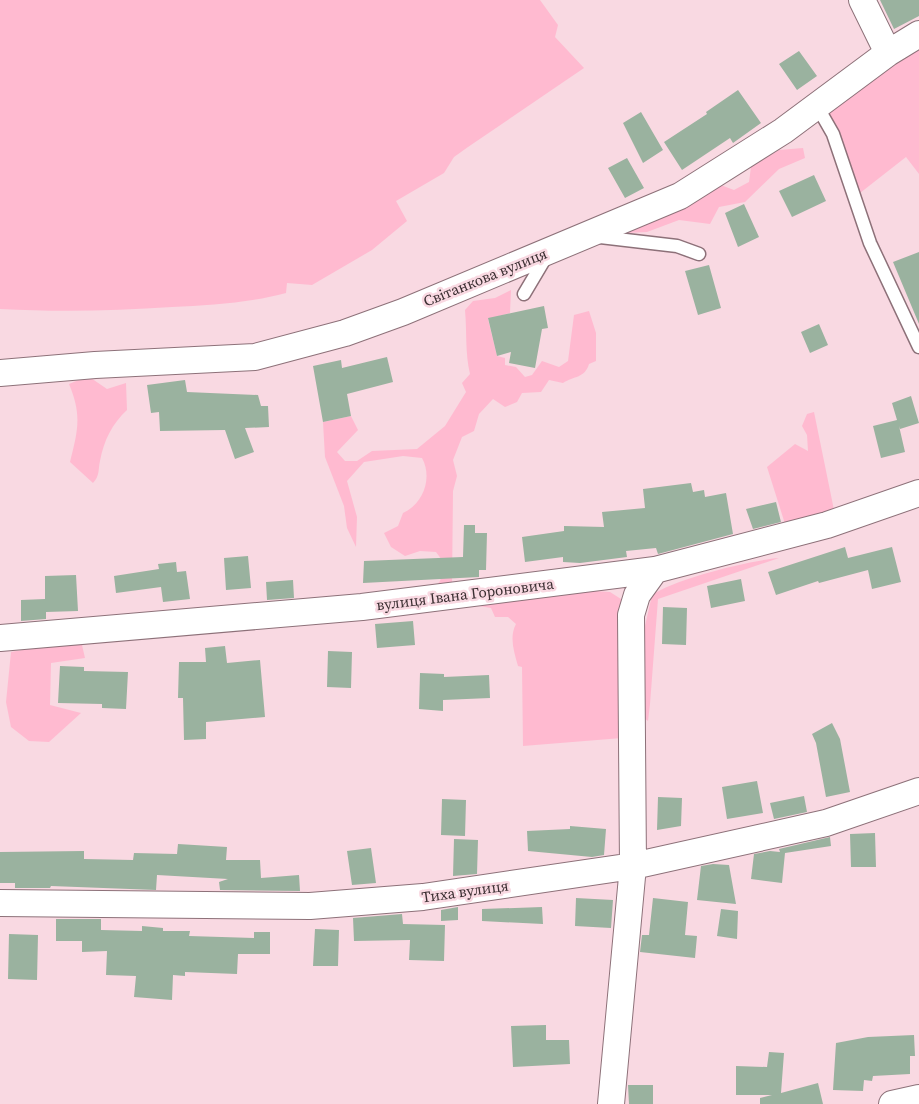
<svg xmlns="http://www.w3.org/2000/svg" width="919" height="1104" viewBox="0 0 919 1104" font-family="'Source Serif 4',serif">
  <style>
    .green { fill: #ffbad0 }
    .building { fill: #9ab29f }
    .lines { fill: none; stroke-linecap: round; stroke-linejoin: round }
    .service-casing { stroke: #8d7179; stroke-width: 15 }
    .minor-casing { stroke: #8d7179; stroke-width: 28 }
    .service { stroke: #fff; stroke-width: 12 }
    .minor { stroke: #fff; stroke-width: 26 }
    .labels { text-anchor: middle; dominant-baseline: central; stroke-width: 5; stroke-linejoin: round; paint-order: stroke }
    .street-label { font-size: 15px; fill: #3a2e31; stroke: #f9d9e2 }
  </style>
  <rect width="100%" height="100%" fill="#f9d9e2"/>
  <path class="green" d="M0 0H540L558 25 555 37 584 68 468 147 454 157 444 173 396 201 407 221 372 250 312 285 287 283 286 293C249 303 210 305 172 307 114 311 57 312 0 309Z
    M919 40V174L906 157 860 193 827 108Z
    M803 148 805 158 779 169 745 202 719 207 710 224 679 220 647 232 626 233 638 221 718 184 734 190 749 182 751 167 779 150Z
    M511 290 510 313 488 319 497 356 505 358V365L516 367 525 377 532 375 542 361 559 367 568 361 574 315 589 311 596 333V361L589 364C585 378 574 376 563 383L549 380 541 392 522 393 517 402 505 407 493 399 479 414 474 431 462 437 453 460 457 476 453 491 452 586 434 589 440 581 445 564 436 552 420 551 405 556 391 547 384 533 398 526 403 513C423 504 433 478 422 458L403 456 364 462 347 481 357 517 356 547 347 528 344 506 325 457 323 422 351 416 358 430 337 452 345 461H357L372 451 417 449 445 426 466 392 462 383 470 374C465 353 467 332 465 310L473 301 495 298Z
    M88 376 107 389 126 383 127 410C112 424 104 440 100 461 98 469 100 476 93 483L70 462C78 430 82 415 69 384Z
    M814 412 834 510 786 527 767 467 795 444 808 451 807 435 802 426 807 414Z
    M779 558 658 599 650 704 648 721 644 718 645 626 652 595C674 579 751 560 779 558Z
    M595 591 610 592 621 599 622 738 523 746 522 667 518 666C514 652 509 637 516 624L508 617H495L491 608 479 606 481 603Z
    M55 644 82 645 85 658 51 663 50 705 81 713 49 742 29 741 11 727 6 702 11 652Z"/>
  <path class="building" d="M880 0H919V16L894 29Z
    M799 51 817 76 797 90 779 64Z
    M738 90 761 123 733 143 730 138 682 170 664 142 707 114 706 112Z
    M641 112 663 150 643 163 623 123Z
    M627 158 644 188 625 198 608 168Z
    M814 175 826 201 792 217 779 191Z
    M744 204 759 237 738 247 725 213Z
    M919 252V324L893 262Z
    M709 265 721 308 698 315 685 271Z
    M544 306 548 328 542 329 535 368 509 363 511 352 497 356 488 318Z
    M819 324 828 345 810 353 801 332Z
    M387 357 393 382 347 394 351 416 323 422 313 366 341 360 342 368Z
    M185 380 187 392 258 395 261 406H268L269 427 245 428 254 452 235 459 225 430 160 431 159 412 151 413 147 385Z
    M911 396 919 423 900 429 899 426 905 452 881 458 873 426 897 420 892 403Z
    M691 483 693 492 704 490 705 497 726 493 733 534 658 554 656 548 626 551 627 557 580 563 563 562V557L525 562 522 537 564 531V526L604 527 602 512 645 508 643 489Z
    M776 502 781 522 753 529 746 509Z
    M464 525H475V533H487L486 570H479V577L363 583 364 561 463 557Z
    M845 547 848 558 892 547 901 582 872 589 868 570 819 583 818 581 776 595 768 572Z
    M248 556 251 588 226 590 224 558Z
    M176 562 177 572 186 571 190 599 163 602 161 587 116 593 114 576 159 569 158 564Z
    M76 575 78 611 46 612V619L21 621V600L45 599V576Z
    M741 579 745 601 711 608 707 586Z
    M293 580 294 598 267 600 266 582Z
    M663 607 687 608 686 645 662 644Z
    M413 621 415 645 377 648 375 624Z
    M225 646 227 663 260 660 265 717 206 722V739L184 740 183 698H178L179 662H206L205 648Z
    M328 651 352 652 351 688 327 687Z
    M60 666 84 667V671L128 672 126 709 102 708V704L58 703Z
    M420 673 444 674V677L489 675 490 698 443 700V711L419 709Z
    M832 723 840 739 850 792 826 797 816 743 812 734Z
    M757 781 763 813 727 819 722 787Z
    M804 796 807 812 774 819 770 803Z
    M658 797 682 798 681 826 657 830Z
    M442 799 466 800 465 836 441 835Z
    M570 826 606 829 604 855 592 857 528 851 527 831 570 829Z
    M875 833 876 867H851L850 834Z
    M830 837 831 846 785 853 782 883 751 879 754 854 770 851 780 852 779 849Z
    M454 839 478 840 477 874 453 876Z
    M178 844 227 847 226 860H260L261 878 299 875 300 891 220 890 219 882 228 879 157 875 156 890 51 886 50 888H15V883H0V852L84 851V859L133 860 134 853 177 854Z
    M371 848 376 883 352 885 347 851Z
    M713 864 729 865 736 904 697 900 701 866Z
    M576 898 613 900 611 928 575 926Z
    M653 898 688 902 685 935 697 936 695 958 640 952 642 935H649Z
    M458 907V920L441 921V910Z
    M542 907 543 924 482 921V909Z
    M721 909 738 911 737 939 717 936Z
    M402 914 403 924 445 925 444 961 409 960 410 940 354 941 353 918Z
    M56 919H101V930L142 931V926L163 928V931H190L189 936 254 938V932H270V954H238L237 974 185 972V976L173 975 172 1000 134 997 136 976 106 975 107 951 82 952V941H56Z
    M315 929 339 930 338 966H313Z
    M9 934 38 935 37 980 8 979Z
    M546 1025V1040H569L570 1064 513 1067 511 1026Z
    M914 1035 915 1056H910V1074L873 1076 872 1081 864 1080 863 1091 833 1090 836 1043 868 1037Z
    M769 1052 784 1053 781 1093 818 1083 823 1104H760V1098L772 1095H736V1066L767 1067Z
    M628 1085H653V1104H629Z"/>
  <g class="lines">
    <g class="service-casing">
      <path id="service" d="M817 106 833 134 870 243 919 347
        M600 237 677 246 699 254
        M524 294 546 257"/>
    </g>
    <g class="minor-casing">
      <path id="minor" d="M862 0 888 53
        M0 373 95 365 255 357 345 333 403 312 680 196 783 131 888 53 919 34
        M0 638 362 607 655 570 827 525 919 493
        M0 903 310 906 423 897 633 866 826 823 919 791
        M611 1104 633 866 631 615 637 595 655 570
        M892 1104 919 1098"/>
    </g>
    <use href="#service" class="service"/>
    <use href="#minor" class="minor"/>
  </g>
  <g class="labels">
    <g class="street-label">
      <text transform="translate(485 277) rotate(-22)">Світанкова вулиця</text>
      <text transform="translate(465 594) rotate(-7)">вулиця Івана Гороновича</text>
      <text transform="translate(465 891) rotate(-8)">Тиха вулиця</text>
    </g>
  </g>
</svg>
